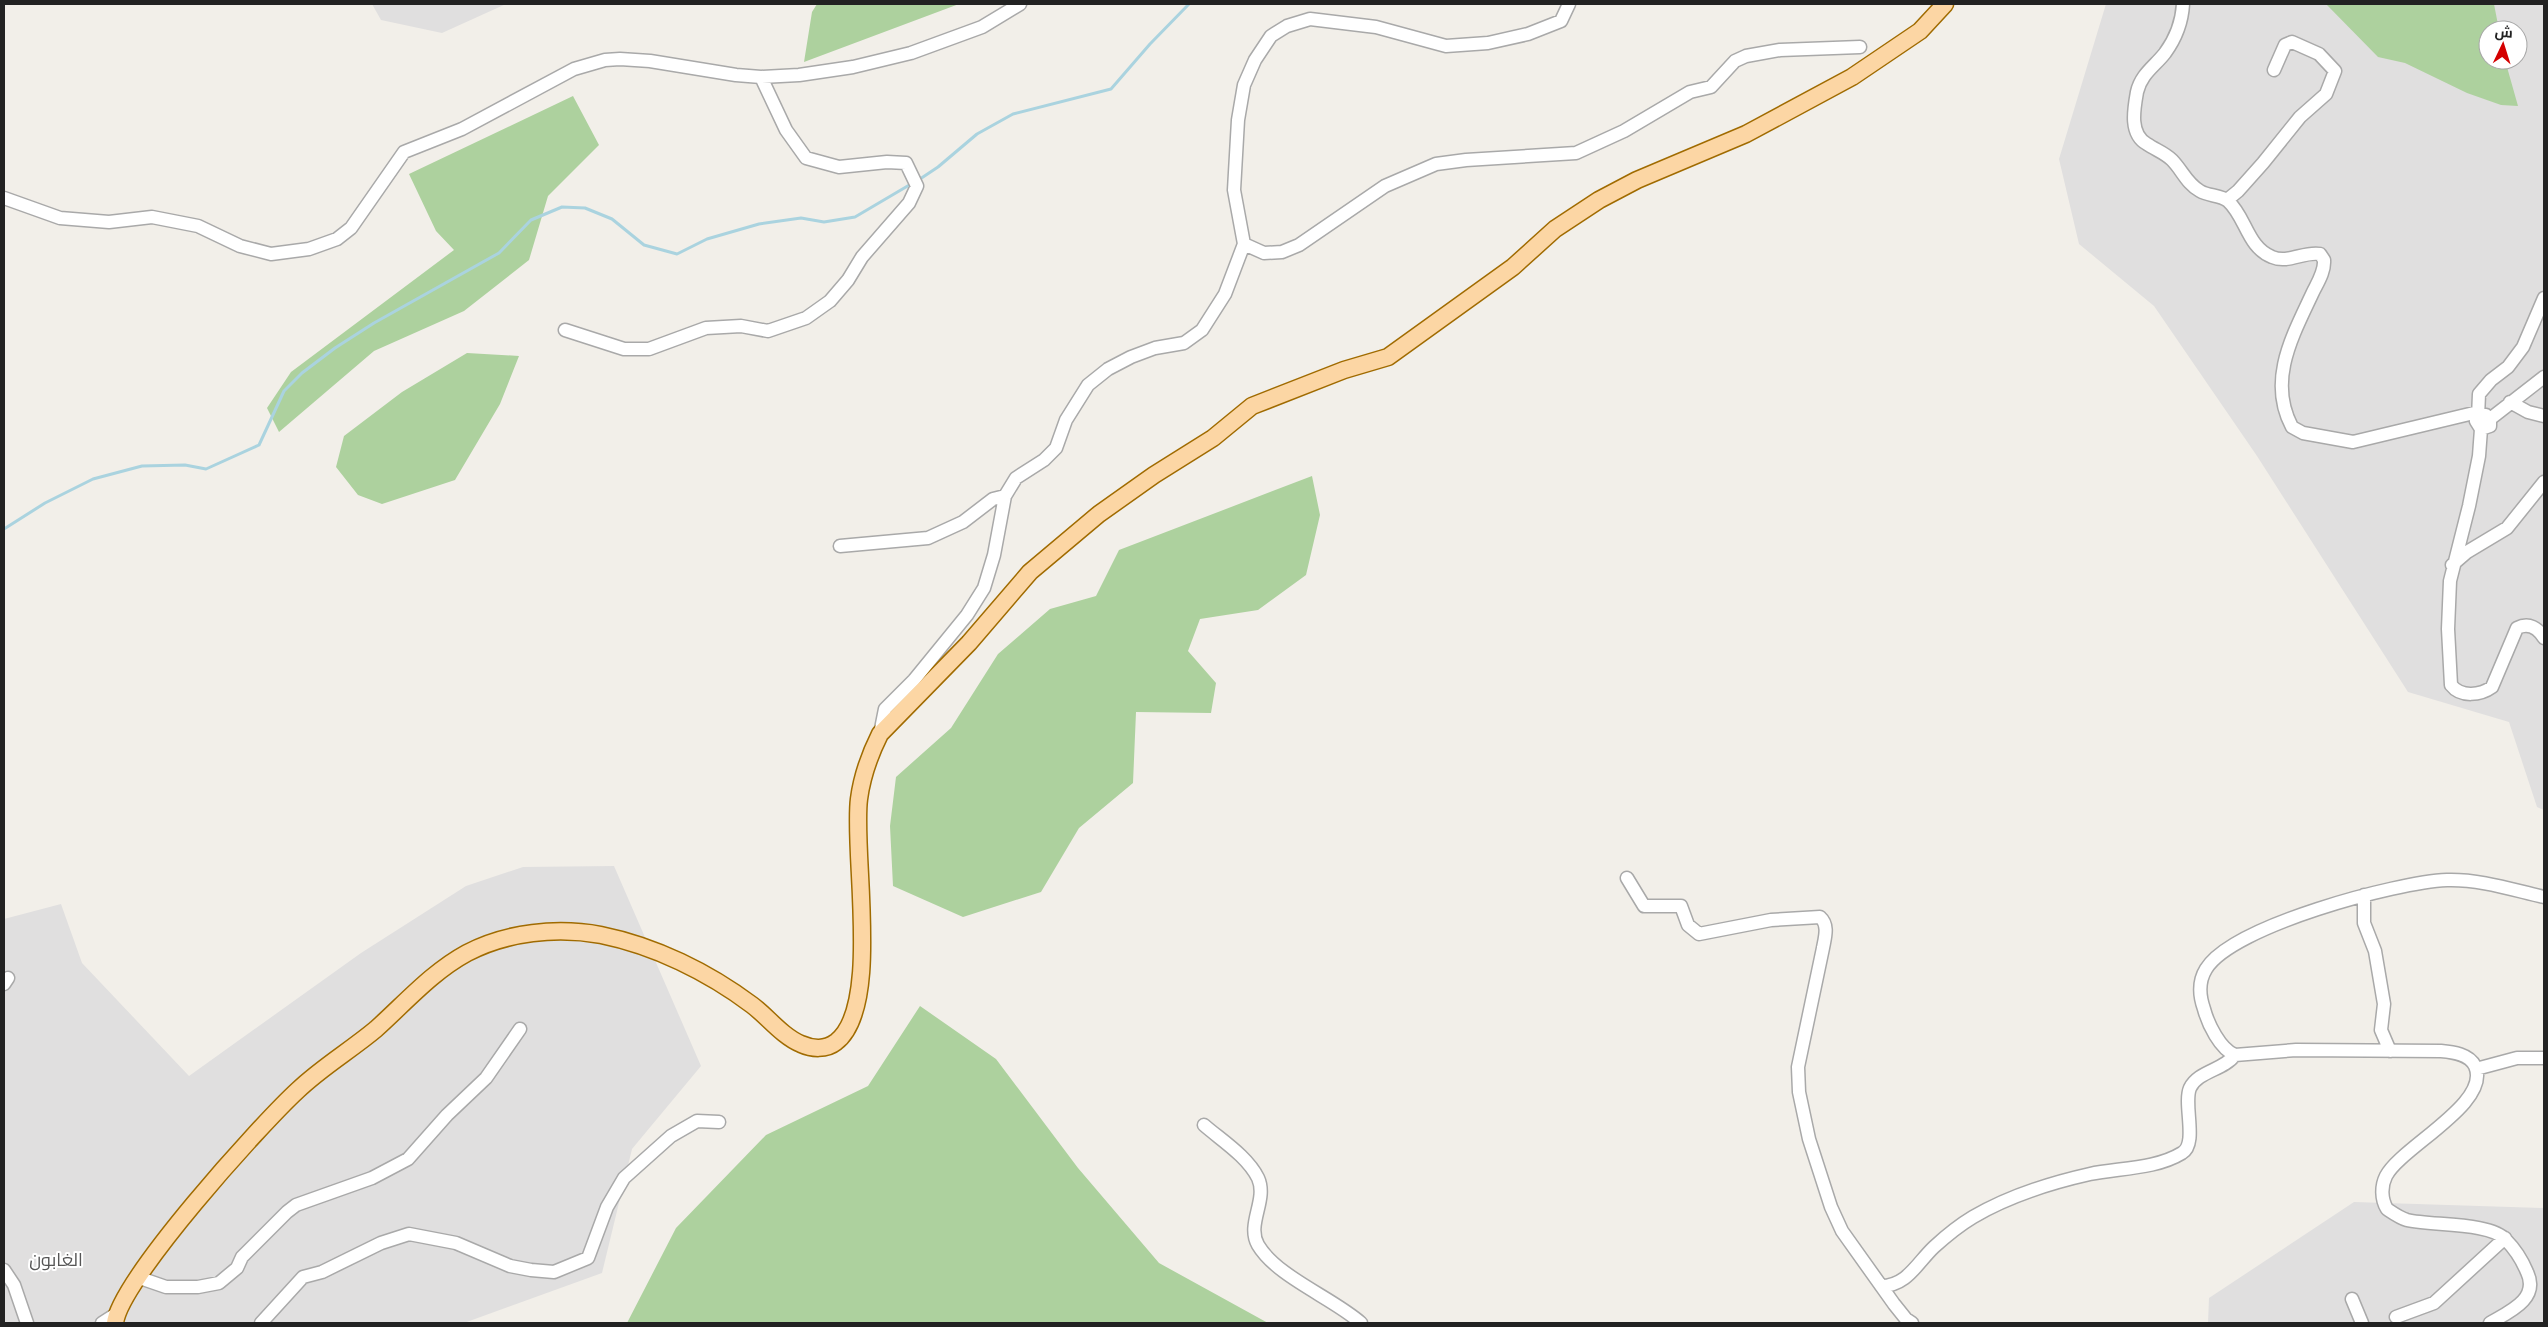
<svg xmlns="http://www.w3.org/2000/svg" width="2548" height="1327" viewBox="0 0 2548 1327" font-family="'Public Sans',Cairo,sans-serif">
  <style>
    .residential { fill: #e0dfdf; fill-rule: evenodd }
    .forest { fill: #add19e }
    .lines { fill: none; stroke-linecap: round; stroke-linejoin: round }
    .stream { stroke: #aad3df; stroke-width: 3 }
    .minor-casing { stroke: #a9a9a9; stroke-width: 15 }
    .major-casing { stroke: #a06b00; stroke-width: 19 }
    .minor { stroke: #fff; stroke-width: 12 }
    .major { stroke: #fcd6a4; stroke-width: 16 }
    .labels { text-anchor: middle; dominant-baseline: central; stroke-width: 4; stroke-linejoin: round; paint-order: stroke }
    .quarter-label { font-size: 18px; fill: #555; stroke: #fff }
  </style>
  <rect width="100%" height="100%" fill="#f2efe9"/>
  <path class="residential" d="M372 4H506L442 33 381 20Z
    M2106 4H2544V810L2537 807 2509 722 2408 692 2257 456 2154 306 2079 244 2059 159ZM2488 30H2518V60H2488Z
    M614 866 701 1066 632 1149 602 1273 464 1323H4V919L61 904 82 963 189 1076 361 953 466 886 523 867Z
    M2354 1202 2544 1208V1323H2208L2209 1298Z"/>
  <path class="forest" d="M817 4H959L804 62 812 12Z
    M2326 4H2494L2499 30H2488V60H2505L2518 106 2501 105 2467 93 2405 63 2378 57Z
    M573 96 599 145 548 196 529 260 464 311 374 351 279 432 267 408 291 372 454 250 436 231 409 174Z
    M467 353 519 356 500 404 455 480 382 504 358 495 336 467 344 436 402 392Z
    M1312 476 1320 515 1306 575 1258 610 1200 619 1188 651 1216 683 1211 713 1136 712 1133 783 1079 828 1041 892 963 917 893 886 890 826 896 777 951 728 998 654 1050 609 1096 596 1119 550Z
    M920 1006 996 1059 1078 1168 1159 1263 1268 1323H627L676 1228 766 1135 868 1086Z"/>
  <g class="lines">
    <path class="stream" d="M917 181 938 167 977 134 1013 114 1111 89 1150 44 1189 4
      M4 529 45 503 93 479 142 466 185 465 206 469 259 445 284 391 302 373 335 348 374 323 499 253 531 220 562 207 585 208 612 219 644 245 677 254 707 239 759 224 801 218 824 222 855 217 911 184"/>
    <g class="minor-casing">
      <path id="minor" d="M2183 4C2182 22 2176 38 2165 53 2155 66 2141 74 2137 92 2134 109 2129 134 2147 144 2156 150 2165 153 2172 160 2182 170 2187 184 2200 191 2208 196 2221 195 2228 201 2246 217 2247 247 2272 257 2288 264 2304 251 2320 254L2324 260C2325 271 2318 282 2313 292 2293 335 2267 380 2292 427L2303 433 2353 442 2478 412
        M4 198 60 218 109 222 152 217 198 226 240 246 271 254 309 249 337 239 351 228 404 152 462 129 574 69 605 60 620 59 650 61 736 75 761 77 799 75 853 67 911 53 982 27 1020 4
        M2227 200 2238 191 2263 163 2300 117 2326 94 2335 71 2319 54 2292 42 2285 45 2274 70
        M1244 244 1264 253 1282 252 1299 245 1385 186 1436 164 1466 160 1576 153 1624 131 1690 92 1711 87 1735 61 1746 56 1780 50 1860 47
        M565 330 624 349H649L706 328 741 326 768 331 806 318 830 301 848 280 862 257 909 203 917 186 906 163 887 162 839 167 806 158 786 130 761 77
        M2510 402 2528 412 2544 416
        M2478 417 2479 394 2491 380 2508 367 2523 347 2544 298
        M2490 419 2544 377
        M2481 429 2490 426V421L2486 415 2480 416 2476 421 2481 429 2479 456 2469 506 2450 581 2448 629 2451 685C2461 698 2481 695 2492 687L2517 628C2529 622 2538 628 2544 638
        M840 546 928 538 963 522 993 499 1005 496
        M2452 565 2467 552 2507 528 2544 482
        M880 734 885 709 914 680 967 615 984 588 994 555 1005 496 1016 478 1044 460 1056 448 1066 420 1088 385 1108 369 1131 357 1155 348 1184 343 1202 330 1225 294 1244 244 1234 190 1238 120 1244 85 1255 60 1271 36 1287 26 1310 19 1376 27 1446 46 1488 43 1528 34 1561 21 1569 4
        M1627 878 1644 906H1681L1688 925 1699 934 1771 920 1820 917C1829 925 1825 937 1823 948L1798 1067 1799 1092 1809 1139 1831 1207 1842 1231 1894 1304 1906 1319 1912 1323
        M2364 895V923L2375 951 2384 1004 2381 1030 2390 1051
        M4 984 8 978
        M2476 1069 2517 1058H2544
        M1204 1125C1221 1140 1247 1156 1258 1178 1268 1200 1246 1224 1258 1245 1277 1277 1333 1298 1361 1323
        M4 1270 14 1285 27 1323
        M137 1277 166 1287H198L219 1283 237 1268 242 1257 287 1212 296 1205 372 1178 408 1159 447 1115 486 1078 520 1029
        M1881 1286C1907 1286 1917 1263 1934 1247 1946 1236 1958 1226 1973 1217 2007 1197 2050 1183 2090 1174 2119 1168 2156 1169 2182 1153 2198 1144 2183 1104 2190 1088 2198 1071 2224 1070 2235 1055
        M2352 1299 2362 1323
        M2396 1317 2434 1303 2505 1238
        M102 1323 116 1314
        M261 1323 303 1277 322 1272 381 1243 409 1234 456 1243 510 1266 531 1270 554 1272 588 1258 607 1207 624 1178 671 1136 697 1121 719 1122
        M2490 1323C2509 1312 2540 1299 2527 1272 2522 1260 2515 1249 2506 1240 2491 1222 2431 1226 2407 1220 2400 1218 2393 1213 2387 1209 2381 1199 2381 1186 2386 1176 2401 1147 2492 1103 2475 1066 2469 1054 2453 1052 2441 1051L2296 1050 2235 1055C2220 1049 2208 1024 2204 1009 2199 995 2198 982 2206 969 2232 926 2397 882 2447 880 2480 879 2513 890 2544 897"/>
    </g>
    <g class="major-casing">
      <path id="major" d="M115 1323C120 1280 261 1124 298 1090 322 1067 351 1050 376 1029 406 1002 432 972 467 953 507 932 557 927 601 935 655 946 708 972 752 1005 768 1017 782 1036 801 1044 812 1049 826 1050 836 1042 882 1007 852 852 859 799 862 776 870 754 880 734L969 643 1030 572 1099 514 1154 475 1213 438 1252 406 1344 370 1388 357 1513 267 1555 229 1599 200 1637 180 1746 134 1852 77 1920 31 1945 4"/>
    </g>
    <use href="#minor" class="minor"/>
    <use href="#major" class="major"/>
  </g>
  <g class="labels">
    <g class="quarter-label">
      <text x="56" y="1259">الغابون</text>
    </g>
  </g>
  <rect width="2548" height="1327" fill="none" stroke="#222222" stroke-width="10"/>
  <g transform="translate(2503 45) rotate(4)"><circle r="24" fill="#ffffff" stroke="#a7a7a7"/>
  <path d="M0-4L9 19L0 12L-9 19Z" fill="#d40000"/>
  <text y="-8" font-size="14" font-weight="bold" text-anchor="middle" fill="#222222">ش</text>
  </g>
</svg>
